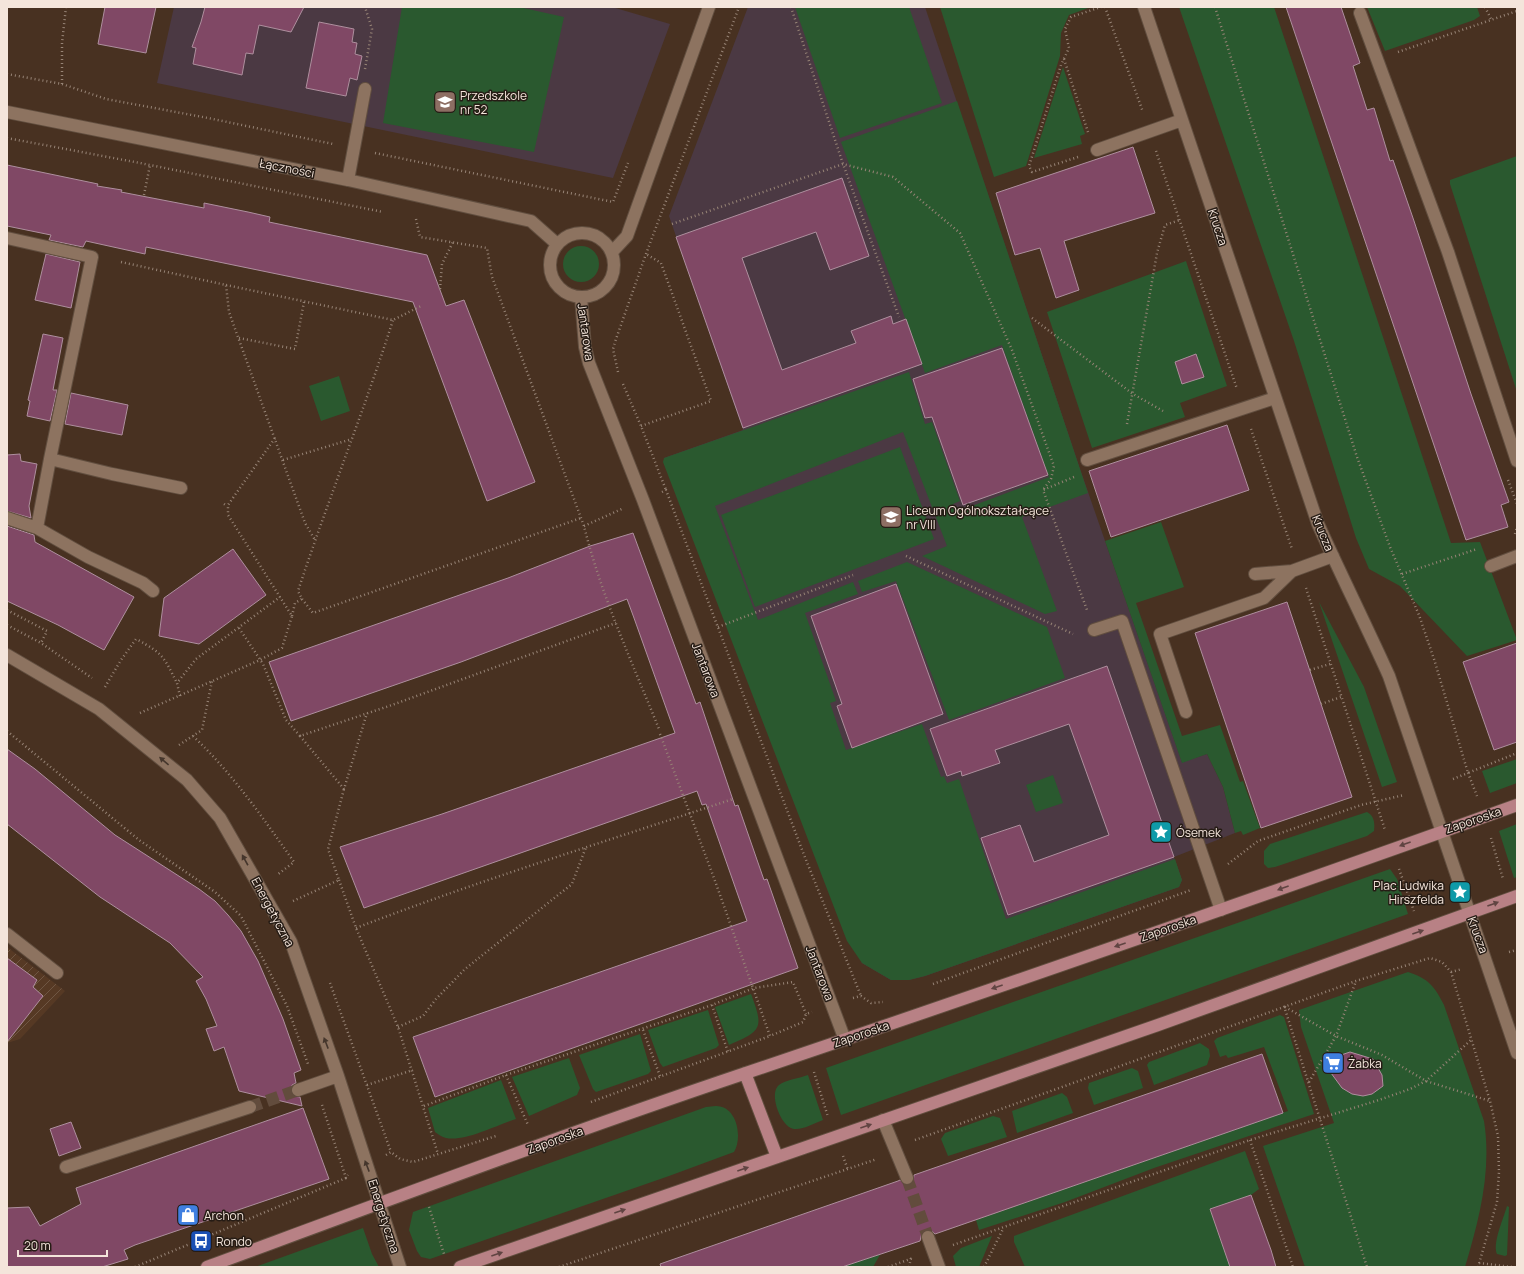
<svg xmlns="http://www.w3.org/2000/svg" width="1524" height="1274" viewBox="0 0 1524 1274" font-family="Manrope,sans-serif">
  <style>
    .industrial { fill: url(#industrial-furrows) }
    .education { fill: #4b3943 }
    .green { fill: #2a592f }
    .building { fill: #804865; stroke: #ae8f9e }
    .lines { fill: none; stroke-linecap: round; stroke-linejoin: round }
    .minor-tunnel { stroke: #624c3d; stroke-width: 12; stroke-dasharray: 12 6; stroke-linecap: butt }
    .minor-casing { stroke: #614e3f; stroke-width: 14 }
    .major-casing { stroke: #614e3f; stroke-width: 14 }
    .path { stroke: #978476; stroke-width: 2.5; stroke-dasharray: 1 3; stroke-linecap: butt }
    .minor { stroke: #8d7360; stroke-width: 12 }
    .major { stroke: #b88185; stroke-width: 12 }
    .oneway { fill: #45362c }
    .oneway2 { fill: #604442 }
    .labels { text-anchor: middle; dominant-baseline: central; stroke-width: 3; stroke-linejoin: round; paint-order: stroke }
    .poi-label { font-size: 12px; fill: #f4e5db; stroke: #261c15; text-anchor: start }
    .street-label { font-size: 12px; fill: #f4e5db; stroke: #261c15 }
  </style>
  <defs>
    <pattern id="industrial-furrows" width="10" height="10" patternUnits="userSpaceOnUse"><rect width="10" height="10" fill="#563924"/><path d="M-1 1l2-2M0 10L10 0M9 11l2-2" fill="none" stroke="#6f5643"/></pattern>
  </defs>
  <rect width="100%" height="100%" fill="#483121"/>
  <path class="industrial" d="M7 947 65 991 20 1039 7 1043Z"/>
  <path class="education" d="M174 7H612L670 24 613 178 157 83Z
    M748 7H925L1080 469 1182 762 1207 754 1223 787 1235 833 1174 857 1182 880 1179 887 925 976 909 980H891L862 963 664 458 743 430 669 216Z"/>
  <path class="green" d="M402 7H519L564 17 534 152 383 123Z
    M795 7H909L942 103 840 138Z
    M940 7H1091L1069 15 1061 33 1060 56 1026 166 994 177Z
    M1179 7H1274L1451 543 1480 542 1517 640 1467 656 1400 586 1369 569 1356 538 1294 341Z
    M1367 7H1477L1480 16 1474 20 1385 51Z
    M1063 67 1085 134 1080 136 1082 144 1034 158Z
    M957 101 1088 493 1022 517 1057 611 1045 614 922 556 947 546 903 432 715 506 758 620 853 582 858 594 805 613 836 701 830 703 846 750 922 724 941 777 944 776 947 783 959 779 1006 919 1175 859 1182 880 1179 887 925 976 909 980H891L862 963 847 941 663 462 664 458 909 372 925 424 932 422 960 501 953 504 956 512 1049 477 1002 345 925 373 841 142Z
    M1517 156V392L1450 184V180Z
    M563 264a18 18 0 1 1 36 0a18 18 0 1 1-36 0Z
    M1186 261 1227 386 1180 403 1185 417 1092 448 1047 312Z
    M339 376 350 411 321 421 309 386Z
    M900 447 934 539 755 607 721 515Z
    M1161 522 1184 587 1136 603 1182 736 1220 725 1240 782 1243 781 1260 828 1243 835 1241 831 1235 833 1223 787 1207 754 1182 763 1105 541Z
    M907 562 1047 627 1065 678 949 720 896 581 862 592 858 581Z
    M1319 602 1364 687 1397 782 1382 787Z
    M1517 759V783L1490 793 1482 771Z
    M1053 775 1063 803 1036 812 1026 785Z
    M1367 812C1374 816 1375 822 1374 831L1367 836 1275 867 1268 868 1264 864V851L1270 844Z
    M1517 824V877L1514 878 1499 831Z
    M1390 869 1397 879 1408 914 841 1115 826 1068Z
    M1408 972C1428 978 1435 987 1444 1005L1484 1121C1492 1171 1479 1220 1465 1267H1305L1263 1146 1334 1123 1301 1027 1299 1010Z
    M751 994C764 1028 762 1031 729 1045L715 1007Z
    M708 1010 719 1045 716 1048 663 1067 660 1063 648 1030Z
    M1280 1015 1284 1017 1314 1114 1154 1168 1065 1202 979 1230 976 1220 1288 1111 1264 1047 1228 1058 1226 1055 1220 1057 1214 1041 1217 1038Z
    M640 1034 651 1071 648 1074 596 1092 593 1089 579 1055Z
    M1200 1043 1209 1049 1210 1056 1207 1065 1154 1085 1147 1065 1149 1062Z
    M569 1058 580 1088 577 1095 529 1116 512 1077Z
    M1132 1068 1138 1071 1143 1088 1094 1105 1088 1088 1089 1083Z
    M808 1075 823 1120C815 1123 803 1130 794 1129 781 1128 768 1093 779 1085 785 1080 800 1078 808 1075Z
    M501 1080 516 1119C497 1125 465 1142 446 1138 442 1137 438 1134 435 1132L428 1108Z
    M1062 1093 1067 1097 1073 1113 1017 1133 1012 1111Z
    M716 1106C737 1106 743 1137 734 1152L669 1176 430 1259 421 1257 417 1251 409 1230 413 1212 706 1107Z
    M993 1116 1000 1118 1007 1137 948 1156 941 1139 945 1133Z
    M1245 1151 1259 1189 1251 1195 1210 1209 1230 1267H1025L1014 1242V1236Z
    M1507 1206 1509 1207 1507 1255 1505 1256 1497 1254C1492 1244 1504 1217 1507 1206Z
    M363 1228 372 1254 379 1267H255Z
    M992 1236 979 1267H956L953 1256 961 1248Z
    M881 1253 873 1267H842Z"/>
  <path class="building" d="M105 7H156L146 53 98 44Z
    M205 7H304L291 32 259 25 253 54 246 53 242 75 193 64 196 48 192 47 201 22Z
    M1286 7H1341L1360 63 1353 66 1367 110 1374 108 1390 161 1393 160 1414 221 1471 394 1509 502 1501 505 1508 527 1466 540Z
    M319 22 354 29 352 42 357 43 355 54 362 56 357 80 350 78 346 96 306 88Z
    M1133 147 1155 213 1064 241 1079 290 1056 298 1040 248 1015 255 996 193Z
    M7 165 98 184 97 186 122 190 121 192 204 208V203L248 212 270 217 269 222 427 255 446 306 464 300 535 482 487 501 413 302 146 247 145 254 86 241 83 247 49 240 51 235 7 226Z
    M842 178 869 256 830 270 816 232 742 258 782 370 856 343 851 331 891 316 893 324 906 319 922 364 743 428 676 237Z
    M46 254 80 262 71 308 35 300Z
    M43 334 63 338 53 390H57L50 421 27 416 30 401 28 400Z
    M1002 348 1048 475 963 505 932 417 925 418 913 379Z
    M1196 354 1204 377 1182 384 1175 362Z
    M71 393 128 405 122 435 65 424Z
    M1227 425 1249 490 1111 537 1089 471Z
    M20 454 21 461 37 464 29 506 31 518 7 511V455Z
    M7 526 34 535 35 542 134 597 104 650 58 625 7 601Z
    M633 533 696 704 700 702 735 806 738 805 764 880 767 879 798 968 435 1097 413 1037 747 921 706 804 702 805 697 791 364 908 340 847 442 814 675 733 634 618 627 599 461 662 291 721 269 662 508 578 590 546Z
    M233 549 266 595 199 644 159 636 164 598Z
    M896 584 943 714 852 748 837 706 842 704 811 616Z
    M1287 602 1352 797 1261 828 1195 633Z
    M1517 643V742L1494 750 1463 662Z
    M1107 666 1174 857 1008 915 981 838 1020 825 1034 862 1109 835 1069 724 995 750 1000 763 962 776 961 771 947 776 930 729Z
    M7 749 35 769 115 835 199 889 215 901 228 915 241 931 258 961 283 1019 301 1070 294 1073 296 1083 292 1085 291 1092 293 1096 300 1097 302 1106 239 1091 224 1047 214 1051 206 1029 217 1026 206 999 196 981 203 977 170 943 100 897 7 824Z
    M7 958 37 980 33 987 43 996 7 1042Z
    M1350 1052 1373 1059 1382 1075 1383 1086 1372 1094 1363 1096 1352 1094 1342 1088 1331 1073 1330 1062 1338 1056Z
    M1262 1054 1283 1113 935 1234 932 1231 926 1230 922 1233 920 1241 842 1267H661L660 1264 898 1181 900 1180 906 1185H909L913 1182 914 1175Z
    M303 1108 329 1179 135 1245 124 1250 128 1259 102 1267H7V1208L29 1207 40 1226 81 1204 76 1188Z
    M71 1122 81 1148 59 1156 50 1129Z
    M1251 1195 1271 1250 1276 1267H1230L1210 1209Z"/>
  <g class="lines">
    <path class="minor-tunnel" d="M250 1107 298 1090
      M907 1178 928 1237"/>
    <g class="minor-casing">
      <path id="minor" d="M1144 7 1318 524C1341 575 1366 625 1389 676L1517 1053
        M1360 13 1448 252 1517 461
        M7 112 348 180 531 221 557 244
        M1097 150 1182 120
        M348 180 365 89
        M550 265a32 32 0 1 1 64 0a32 32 0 1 1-64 0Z
        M7 238 92 257 50 459
        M612 252 627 236 709 7
        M581 297 585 347 589 363 643 500 845 1040
        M1087 460 1275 398
        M7 518 37 528
        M1491 566 1517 556
        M1255 574 1292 571 1333 556
        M153 591 143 583 88 557 37 528 50 459 112 474 181 488
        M1094 630 1122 621 1221 910
        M7 655 99 709 187 780 220 818 291 942 338 1076 400 1267
        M1186 712 1160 634 1264 598 1292 571
        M7 934 57 973
        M298 1090 338 1076
        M883 1120 907 1178
        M66 1167 250 1107
        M928 1237 939 1267"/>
    </g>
    <g class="major-casing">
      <path id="major" d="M745 1073 777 1157
        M207 1267C386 1201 565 1134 746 1073 1003 986 1261 897 1517 805
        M460 1267 1158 1025 1517 896"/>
    </g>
    <path class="path" d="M791 7 843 164 899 317
      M1105 7 1143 112
      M1215 7 1357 457 1390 547 1419 615 1434 659 1468 773 1517 753
      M1485 7 1491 19
      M1398 52 1517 11
      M1064 59 1088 132
      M365 69 372 29 365 7
      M7 74 62 84 106 99 208 118 333 144
      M62 84V43L66 7
      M7 138 140 163 383 212
      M1156 151 1237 389
      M375 153 613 202 628 163
      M1078 157 1032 172 1029 166 1061 65 1069 48 1065 29 1071 17 1101 7
      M144 195 150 165
      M416 219 420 237 487 248 492 277 584 526C601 595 632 662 659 729
      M672 224 843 164 893 177 960 233 1012 350 1054 466 1051 479 1043 490
      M121 262 226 285 229 312 305 523 315 540
      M226 285 393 320 421 306
      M440 289 442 264 453 242
      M1032 318 1133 394 1163 411
      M239 338 295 349 304 302
      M618 372 613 349 616 339 646 254 739 7
      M623 384 641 426 666 490
      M1127 424 1157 253 1165 225 1180 220
      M641 426 711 401 661 263 646 254
      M1251 429 1292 549
      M283 460 352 439
      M1074 477 1043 490 1087 610
      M1508 480 1517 504
      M662 492 666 490 804 855 861 996
      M224 504 227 506
      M584 526 624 508
      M1515 534 1517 527
      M906 556 1073 634
      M1402 574 1477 549
      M1306 588 1385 830
      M302 599 313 613 581 518
      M7 610 47 631 41 643
      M292 616 295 603 302 599 298 591C328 500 364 411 393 320
      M7 625 41 643 92 678
      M718 627 853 575
      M239 628 263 664 286 720 300 736 392 705 616 623
      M1310 670 1330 664
      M105 687 121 660 136 639C164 654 163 656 177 683
      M180 696 177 683 196 659 280 597
      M1321 704 1341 697
      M140 713 260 660 282 648 292 616 228 515V505L275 438
      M7 731 139 840 215 892 241 916 287 1006 308 1064
      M660 734 714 878 770 1036 803 1022 806 1014 812 1012
      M193 736C233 774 263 818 294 862L277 875
      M300 736 344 789 367 713
      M179 745 202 730 212 681
      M1453 779 1468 773 1477 796
      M1491 838 1503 879
      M1228 864 1258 841 1361 805 1404 795
      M1399 869 1414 911
      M339 880 356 928 398 1027 438 1154
      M293 901 339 880 328 849 344 789
      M356 928C480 880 607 841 733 799
      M1509 952 1517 950
      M1451 972 1462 969
      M330 983 391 1152
      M933 984 1191 890
      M853 998 861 996 871 1003 883 1002
      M712 1005 728 1052
      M1284 1006 1367 1267
      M1285 1007 1336 1036 1382 1055 1426 1081 1490 1101
      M398 1027 423 1016 436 999 465 969 572 884 586 847
      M643 1030 660 1076
      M814 1072 828 1117
      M506 1075 528 1125
      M1309 1082 1336 1036 1356 981
      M367 1085 413 1070
      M591 1102 770 1036
      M322 1105 346 1178 348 1175
      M424 1106 506 1075 712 1005 754 988 793 982 806 1014
      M915 1140 1356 981 1430 958 1442 962 1451 972 1490 1101 1498 1136 1499 1172 1497 1202 1478 1267
      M1250 1140 1293 1267
      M386 1155 391 1152 400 1159 413 1162 496 1136
      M843 1156 848 1170
      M429 1207 444 1254
      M953 1245 1250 1140 1379 1100 1410 1089 1426 1081 1471 1040
      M1479 1263 1512 1267
      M135 1267 346 1178
      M559 1267 877 1159
      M888 1267 913 1258
      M909 1267 911 1258
      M984 1267 1003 1229"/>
    <use href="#minor" class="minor"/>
    <use href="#major" class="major"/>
  </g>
  <defs><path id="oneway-solid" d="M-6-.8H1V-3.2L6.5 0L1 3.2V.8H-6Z"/></defs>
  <g class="oneway">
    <use href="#oneway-solid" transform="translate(164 761) rotate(-140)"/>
    <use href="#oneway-solid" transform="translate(245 860) rotate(-119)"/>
    <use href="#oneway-solid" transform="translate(326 1043) rotate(-111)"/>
    <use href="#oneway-solid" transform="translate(367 1166) rotate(-111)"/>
  </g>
  <g class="oneway2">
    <use href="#oneway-solid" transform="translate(1405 844) rotate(160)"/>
    <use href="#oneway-solid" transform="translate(1283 888) rotate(160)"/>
    <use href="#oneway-solid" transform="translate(1493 904) rotate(-20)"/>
    <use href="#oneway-solid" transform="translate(1418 932) rotate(-19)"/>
    <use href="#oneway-solid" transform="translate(1120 945) rotate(161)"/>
    <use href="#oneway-solid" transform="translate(997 987) rotate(161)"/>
    <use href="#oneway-solid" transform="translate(866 1126) rotate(-19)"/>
    <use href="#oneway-solid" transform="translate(743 1169) rotate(-19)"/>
    <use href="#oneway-solid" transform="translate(620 1211) rotate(-19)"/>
    <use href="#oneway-solid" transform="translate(497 1254) rotate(-19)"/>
  </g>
  <defs>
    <g id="school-square" transform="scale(1.15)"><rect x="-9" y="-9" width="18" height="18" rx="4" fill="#8d6e63" stroke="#261c15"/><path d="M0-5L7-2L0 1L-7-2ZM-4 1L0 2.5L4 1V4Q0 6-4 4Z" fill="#fff"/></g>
    <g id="sight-square" transform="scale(1.15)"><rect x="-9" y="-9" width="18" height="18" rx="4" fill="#0f9aa8" stroke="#261c15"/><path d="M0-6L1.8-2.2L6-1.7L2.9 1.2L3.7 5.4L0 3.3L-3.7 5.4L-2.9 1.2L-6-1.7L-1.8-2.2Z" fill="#fff"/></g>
    <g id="supermarket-square" transform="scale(1.15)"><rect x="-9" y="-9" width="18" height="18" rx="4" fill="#3f7fe0" stroke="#261c15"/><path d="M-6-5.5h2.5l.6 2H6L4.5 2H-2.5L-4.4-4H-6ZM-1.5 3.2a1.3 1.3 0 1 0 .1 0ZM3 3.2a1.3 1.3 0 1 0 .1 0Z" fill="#fff"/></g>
    <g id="shop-square" transform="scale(1.15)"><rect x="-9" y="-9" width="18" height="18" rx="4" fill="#3f7fe0" stroke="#261c15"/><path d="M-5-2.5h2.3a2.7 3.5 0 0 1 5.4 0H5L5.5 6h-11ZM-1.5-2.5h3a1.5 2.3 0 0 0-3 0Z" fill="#fff"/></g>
    <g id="bus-square" transform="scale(1.15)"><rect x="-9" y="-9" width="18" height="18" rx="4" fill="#1a4fb4" stroke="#261c15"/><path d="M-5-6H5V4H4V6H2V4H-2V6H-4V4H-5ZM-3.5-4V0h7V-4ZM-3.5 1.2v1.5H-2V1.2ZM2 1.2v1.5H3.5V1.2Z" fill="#fff"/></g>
  </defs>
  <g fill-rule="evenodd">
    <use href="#school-square" x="445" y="102"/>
    <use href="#school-square" x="891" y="517"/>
    <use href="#sight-square" x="1161" y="832"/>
    <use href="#sight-square" x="1460" y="892"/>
    <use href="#supermarket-square" x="1333" y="1063"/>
    <use href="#shop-square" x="188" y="1215"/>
    <use href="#bus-square" x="201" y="1241"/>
  </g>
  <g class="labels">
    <g class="poi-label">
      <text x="460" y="95">Przedszkole<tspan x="460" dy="14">nr 52</tspan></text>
      <text x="906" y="510">Liceum Ogólnokształcące<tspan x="906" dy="14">nr VIII</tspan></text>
      <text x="1176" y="832">Ósemek</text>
      <text x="1444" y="885" text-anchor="end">Plac Ludwika<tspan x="1444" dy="14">Hirszfelda</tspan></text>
      <text x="1348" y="1063">Żabka</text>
      <text x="204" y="1215">Archon</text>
      <text x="216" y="1241">Rondo</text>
    </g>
    <g class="street-label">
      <text transform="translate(287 168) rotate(11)">Łączności</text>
      <text transform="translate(1218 227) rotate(72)">Krucza</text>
      <text transform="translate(586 332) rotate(82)">Jantarowa</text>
      <text transform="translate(1323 533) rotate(68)">Krucza</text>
      <text transform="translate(706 670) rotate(69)">Jantarowa</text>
      <text transform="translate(1473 820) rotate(-19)">Zaporoska</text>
      <text transform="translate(273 912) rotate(62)">Energetyczna</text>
      <text transform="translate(1168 928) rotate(-19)">Zaporoska</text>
      <text transform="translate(1478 935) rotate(70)">Krucza</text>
      <text transform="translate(820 973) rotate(69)">Jantarowa</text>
      <text transform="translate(861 1034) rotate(-19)">Zaporoska</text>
      <text transform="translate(555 1140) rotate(-20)">Zaporoska</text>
      <text transform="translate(384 1216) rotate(72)">Energetyczna</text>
    </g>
  </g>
  <rect width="1524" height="1274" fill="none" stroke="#f4e5db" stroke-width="16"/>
  <path d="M18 1250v6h89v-6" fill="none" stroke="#f4e5db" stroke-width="2"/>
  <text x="24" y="1250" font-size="12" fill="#f4e5db" stroke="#261c15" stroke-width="3" paint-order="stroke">20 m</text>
</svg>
